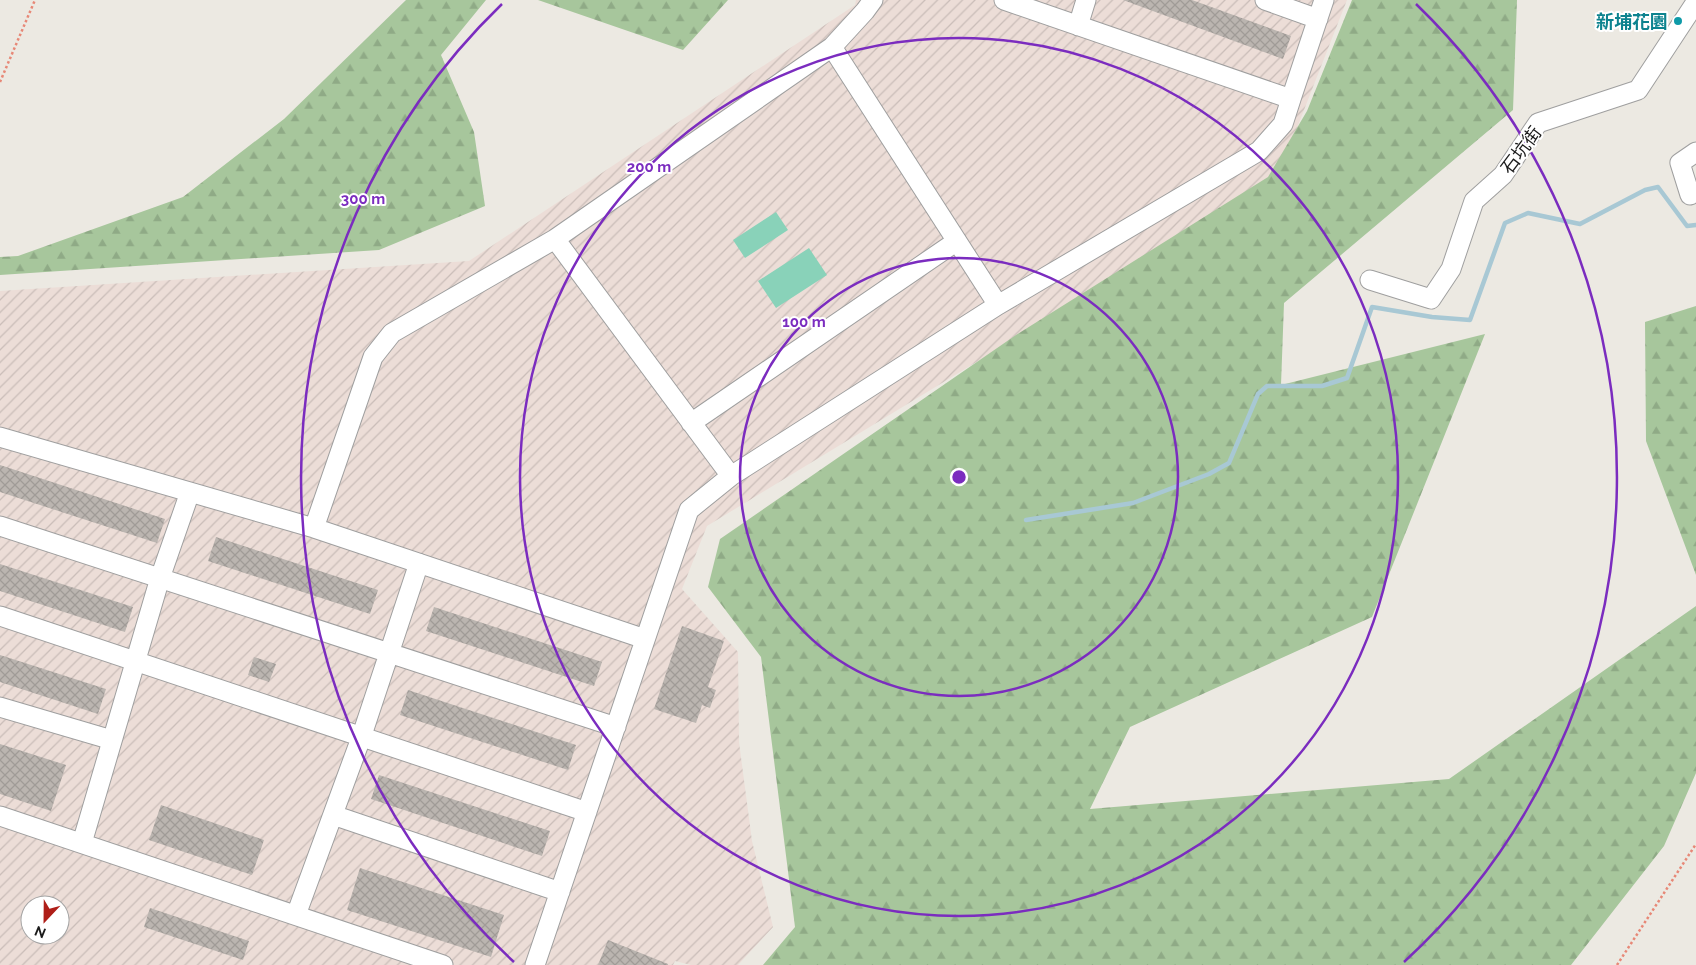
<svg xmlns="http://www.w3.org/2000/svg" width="1696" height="965" viewBox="0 0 1696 965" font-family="Raleway,'Noto Sans TC',sans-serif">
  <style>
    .military { fill: url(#military-furrows); fill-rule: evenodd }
    .forest { fill: url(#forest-firs) }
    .pitch { fill: #89d2b9 }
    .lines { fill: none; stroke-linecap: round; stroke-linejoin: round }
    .stream { stroke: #a8c8d4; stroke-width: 4.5 }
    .building { fill: url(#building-cross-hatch) }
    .minor-casing { stroke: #9f9f9f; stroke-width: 21 }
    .path { stroke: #e78877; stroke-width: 2.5; stroke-dasharray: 2.5 2.5; stroke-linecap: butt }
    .minor { stroke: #fff; stroke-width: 19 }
    .ring { fill: none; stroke: #7b2cbf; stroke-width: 2.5 }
    .culture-dot { fill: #0f9aa8; stroke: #fff; stroke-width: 2 }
    .labels { text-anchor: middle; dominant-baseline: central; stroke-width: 4; stroke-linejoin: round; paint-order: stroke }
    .culture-label { font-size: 18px; font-weight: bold; fill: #0d838f; stroke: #fff; text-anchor: end }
    .street-label { font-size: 18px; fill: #1b1b1b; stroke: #fff }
    .centre { fill: #7b2cbf; stroke: #fff; stroke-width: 2.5 }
    .ring-label { font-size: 15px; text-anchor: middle; font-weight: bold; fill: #7b2cbf; stroke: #fff; stroke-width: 4; stroke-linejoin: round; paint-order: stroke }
  </style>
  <defs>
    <pattern id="military-furrows" width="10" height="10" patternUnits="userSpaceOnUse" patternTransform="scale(1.25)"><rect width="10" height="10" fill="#ecddd7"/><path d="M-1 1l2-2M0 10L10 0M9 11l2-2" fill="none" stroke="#cabdb8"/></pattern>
    <pattern id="forest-firs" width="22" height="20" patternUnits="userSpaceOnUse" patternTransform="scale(1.25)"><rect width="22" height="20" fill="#a7c69c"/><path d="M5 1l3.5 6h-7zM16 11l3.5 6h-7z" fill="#8faa86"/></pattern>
    <pattern id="building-cross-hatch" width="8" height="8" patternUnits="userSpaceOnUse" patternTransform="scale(1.25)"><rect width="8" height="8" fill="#bbb5b0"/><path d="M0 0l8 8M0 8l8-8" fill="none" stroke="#a09b97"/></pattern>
  </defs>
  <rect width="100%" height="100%" fill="#ece9e2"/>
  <path class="military" d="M856 0H1347L1277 179 707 526 682 589 738 652 739 742 752 841 773 927 738 965H691L675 961 673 965H0V291L469 261 855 5ZM30 905H60V935H30Z"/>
  <path class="forest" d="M406 0H486L441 55 474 132 485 206 379 250 0 275V257L18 256 183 197 284 119Z
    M538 0H728L683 50Z
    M1352 0H1517L1513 110 1284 303 1281 385 1485 334 1372 617 1130 727 1090 809 1449 779 1696 606V773L1664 846 1571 965H763L795 927 761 657 708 587 720 539 1016 335 1268 177 1307 111Z
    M1696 306V575L1646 441 1645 322Z"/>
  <path class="pitch" d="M776 212 788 230 745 258 733 240Z
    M809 248 827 275 776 308 758 281Z"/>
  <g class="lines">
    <path class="stream" d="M1026 520 1133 503 1209 474 1229 463 1258 394 1267 386H1322L1347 378 1372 307 1432 317 1470 320 1505 223 1528 213 1580 224 1645 190 1658 187 1687 226 1696 225"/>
  </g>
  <path class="building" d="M1123 0H1192L1291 36 1283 59Z
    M0 465 165 519 157 543 0 492Z
    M216 537 378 590 370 614 208 561Z
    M0 564 133 607 125 632 0 591Z
    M434 607 602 662 594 686 426 631Z
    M682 626 724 641 708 687 716 690 710 708 702 705 696 723 654 709Z
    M0 655 106 689 98 714 0 682Z
    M254 657 276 664 269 682 248 675Z
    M408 690 576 745 568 770 400 715Z
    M0 744 66 765 51 811 0 794Z
    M379 775 550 831 542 856 371 799Z
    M161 805 264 840 252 875 149 840Z
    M360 868 504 915 491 957 347 910Z
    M150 908 249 941 243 960 144 927Z
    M608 940 668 964V965H598Z"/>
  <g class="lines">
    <g class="minor-casing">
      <path id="minor" d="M1004 0 1291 99 1324 0
        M1265 0 1318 19
        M1078 26 1086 0
        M832 47 998 305 1259 151 1283 124 1291 99
        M1690 195 1680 163 1696 152
        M555 239 731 476
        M1370 280 1431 299 1451 269 1474 201 1503 175 1538 123 1638 90 1696 2
        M691 423 957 241
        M0 437 314 528 373 357 392 333 555 239 832 47 865 11 873 0
        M0 526 616 727
        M314 528 645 639
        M0 616 587 812
        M0 707 112 740
        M333 815 560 892
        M0 816 443 965
        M82 843 160 578 190 492
        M296 915 361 738 419 563
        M535 965 689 510 731 476 998 305"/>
    </g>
    <path class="path" d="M0 82 35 0
      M1617 965 1696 844"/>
    <use href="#minor" class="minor"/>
  </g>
  <g class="ring">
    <circle cx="959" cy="477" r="219"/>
    <circle cx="959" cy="477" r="439"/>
    <path d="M514 962A658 658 0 0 1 502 4M1416 4A658 658 0 0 1 1404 962"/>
  </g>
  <circle class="culture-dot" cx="1678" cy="21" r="5"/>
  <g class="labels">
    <g class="culture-label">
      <text x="1668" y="21">新埔花園</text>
    </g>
    <g class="street-label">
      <text transform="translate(1521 150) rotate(-53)">石坑街</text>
    </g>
  </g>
  <circle cx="959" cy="477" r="8" class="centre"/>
  <g class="ring-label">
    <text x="649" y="172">200 m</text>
    <text x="363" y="204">300 m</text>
    <text x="804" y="327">100 m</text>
  </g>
  <g transform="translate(45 920) rotate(202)"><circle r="24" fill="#ffffff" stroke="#a4a4a4"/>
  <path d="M0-4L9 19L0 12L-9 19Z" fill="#af1e18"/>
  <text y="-8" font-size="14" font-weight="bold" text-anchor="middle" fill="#1b1b1b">N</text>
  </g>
</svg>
